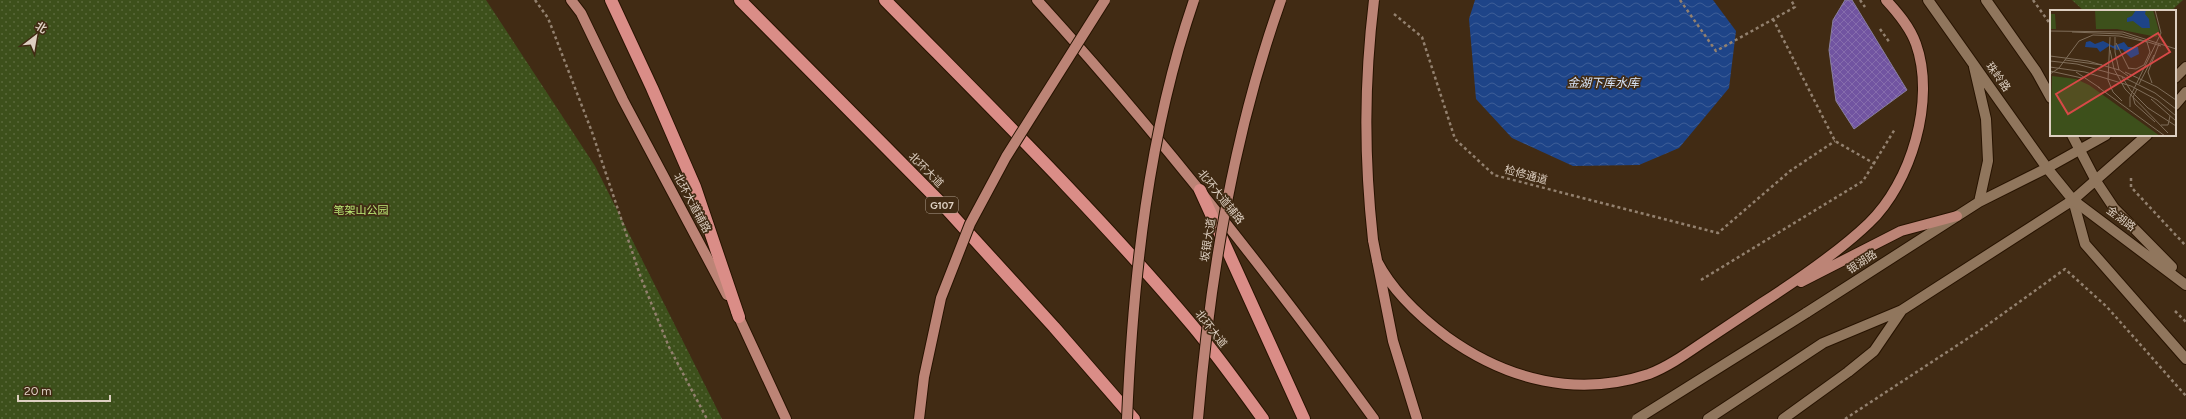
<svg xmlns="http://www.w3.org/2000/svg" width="2186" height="419" viewBox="0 0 2186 419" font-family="Figtree,'Noto Sans SC',sans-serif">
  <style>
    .park { fill: url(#park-dots) }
    .water { fill: url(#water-waves) }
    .building { fill: url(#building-cross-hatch); stroke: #897f9f }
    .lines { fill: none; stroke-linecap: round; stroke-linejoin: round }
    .lane-casing { stroke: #271300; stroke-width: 12 }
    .secondary-casing { stroke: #271300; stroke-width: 12 }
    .primary-casing { stroke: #271300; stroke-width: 12 }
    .highway-casing { stroke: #271300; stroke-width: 14 }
    .path { stroke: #93816f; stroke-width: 2.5; stroke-dasharray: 3 3; stroke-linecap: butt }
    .lane { stroke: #90765d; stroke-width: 10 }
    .secondary { stroke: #90765d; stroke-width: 10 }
    .primary { stroke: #bc8476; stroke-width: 10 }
    .highway { stroke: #da8d87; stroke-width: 12 }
    .secondary-bridge-casing { stroke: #271300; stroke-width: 12; stroke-linecap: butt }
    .primary-bridge-casing { stroke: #271300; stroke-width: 12; stroke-linecap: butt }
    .secondary-bridge { stroke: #90765d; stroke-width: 10 }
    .primary-bridge { stroke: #bc8476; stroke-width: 10 }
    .labels { text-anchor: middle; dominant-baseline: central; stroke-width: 3.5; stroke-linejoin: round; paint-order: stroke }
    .shield { fill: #412b14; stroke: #ae9e8d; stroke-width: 1 }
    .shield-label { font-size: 10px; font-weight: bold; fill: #ddcfc1 }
    .street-label { font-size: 11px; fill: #ddcfc1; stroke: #412b14 }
    .park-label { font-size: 11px; fill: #bde975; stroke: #412b14 }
    .water-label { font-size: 12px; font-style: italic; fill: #d9e5f9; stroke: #412b14 }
    .inset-road { fill: none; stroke: #7f6d59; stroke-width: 1 }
    .view { fill: #d74947; fill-opacity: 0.15; stroke: #d74947; stroke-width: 2 }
    .inset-edge { fill: none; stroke: #ddcfc1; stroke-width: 2 }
  </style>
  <defs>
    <pattern id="park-dots" width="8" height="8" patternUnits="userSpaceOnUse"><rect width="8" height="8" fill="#3d501b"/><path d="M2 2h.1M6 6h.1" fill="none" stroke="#59683a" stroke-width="1.8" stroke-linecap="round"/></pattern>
    <pattern id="water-waves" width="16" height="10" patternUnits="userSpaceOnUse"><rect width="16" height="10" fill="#1e4488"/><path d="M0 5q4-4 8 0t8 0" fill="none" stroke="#3e5e97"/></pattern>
    <pattern id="building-cross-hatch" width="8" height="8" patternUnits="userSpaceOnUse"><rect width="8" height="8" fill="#7154a1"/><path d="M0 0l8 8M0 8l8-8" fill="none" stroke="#856cac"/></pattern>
  </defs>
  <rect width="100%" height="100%" fill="#412b14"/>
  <path class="park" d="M0 0H486L595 166 722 419H0Z
    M2072 0H2183L2171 11H2084Z"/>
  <path class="water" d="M1475 0H1713L1736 31 1729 88 1679 148 1639 165 1573 166 1512 138 1476 99 1469 19Z"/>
  <path class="building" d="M1845 0H1852L1907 90 1854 129 1836 101 1829 50 1833 20Z"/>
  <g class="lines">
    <g class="lane-casing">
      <path id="lane" d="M2073 200 2085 244 2186 359"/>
    </g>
    <g class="secondary-casing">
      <path id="secondary" d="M1928 0 2047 168 2073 200 2186 285
        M1986 0 2036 71 2051 98
        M1974 67 1986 119 1988 161 1979 202
        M2175 78 2186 67
        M2175 105 2186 92
        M2072 135 2096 181 2114 208 2172 267
        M1806 313 1979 202 2047 168 2106 135
        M1708 419 1823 343 1902 310
        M1783 419 1848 372 1874 351 1902 310 2073 200 2147 135"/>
    </g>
    <g class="primary-casing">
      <path id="primary" d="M571 0 581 13 623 100 727 295
        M1037 0C1158 133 1269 274 1374 419
        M1373 240 1393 341 1417 419
        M1377 261C1393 292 1419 316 1447 337 1507 380 1577 398 1649 374 1667 367 1683 356 1699 345 1720 331 1741 317 1762 303 1796 281 1840 251 1869 223 1911 183 1936 100 1916 44 1910 27 1898 13 1886 0
        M1801 282 1901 231 1957 216
        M736 311 786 419"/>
    </g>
    <g class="highway-casing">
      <path id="highway" d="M611 0 652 88 695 187 739 317
        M740 0 942 204 1054 327 1134 419
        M885 0C989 106 1096 211 1192 325 1217 355 1240 387 1263 419
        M1200 190 1304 419"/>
    </g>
    <path class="path" d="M535 0 548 18 592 132 641 278 669 347 707 419
      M1680 0 1716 51 1795 7 1791 0
      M1860 0 1865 7
      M2033 0 2051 25
      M1394 14 1422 37 1455 139 1494 175 1718 233 1790 171 1835 141
      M1773 19 1835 141 1875 164
      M1880 29 1890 43
      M2131 178V187L2186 246
      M1701 280 1863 181 1895 129
      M2175 311 2186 322
      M1845 419 1979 331 2065 269 2107 307 2186 396"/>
    <use href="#lane" class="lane"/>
    <use href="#secondary" class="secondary"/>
    <use href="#primary" class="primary"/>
    <use href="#highway" class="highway"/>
    <g class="secondary-bridge-casing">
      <path id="secondary-bridge" d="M1637 419 1806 313"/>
    </g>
    <g class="primary-bridge-casing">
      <path id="primary-bridge" d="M1373 240C1364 157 1364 83 1374 0
        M919 419 924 377 941 298 970 224 1006 157 1105 0
        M1127 419C1133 278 1148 134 1194 0
        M1198 419C1210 277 1233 135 1281 0"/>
    </g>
    <use href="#secondary-bridge" class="secondary-bridge"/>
    <use href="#primary-bridge" class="primary-bridge"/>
  </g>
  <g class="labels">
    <rect class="shield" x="926" y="197" width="32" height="16" rx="3"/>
    <g class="shield-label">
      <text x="942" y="205">G107</text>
    </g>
    <g class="street-label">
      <text transform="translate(1998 77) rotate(54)">珠岭路</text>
      <text transform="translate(926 170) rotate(45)">北环大道</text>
      <text transform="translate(1526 175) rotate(15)">检修通道</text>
      <text transform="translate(1221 197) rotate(51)">北环大道辅路</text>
      <text transform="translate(692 203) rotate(62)">北环大道辅路</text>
      <text transform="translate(2121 219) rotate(37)">金湖路</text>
      <text transform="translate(1208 240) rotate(-81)">坂银大道</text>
      <text transform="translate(1862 262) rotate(-33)">银湖路</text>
      <text transform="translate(1211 329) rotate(52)">北环大道</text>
    </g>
    <g class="park-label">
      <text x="361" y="210">笔架山公园</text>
    </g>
    <g class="water-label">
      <text x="1603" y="83">金湖下库水库</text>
    </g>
  </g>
  <g transform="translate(2050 10)">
    <rect width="126" height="126" fill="#412b14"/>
    <path d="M0 4H5L6 19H0Z" fill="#3d501b"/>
    <path d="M45 0H103L109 21 107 27 67 19H46ZM2 66 26 69 39 75 110 126H0Z" fill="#3d501b"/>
    <path d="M86 0H96L95 4 99 9 100 18H92L83 11 77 12V8L82 6ZM40 31 45 34 53 31 63 36 74 32 78 37H88L89 44 81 48 72 39 67 40 59 36 50 42 47 38 35 37 36 32Z" fill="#1e4488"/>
    <path class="inset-road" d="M105 0 111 23M0 21 73 22 126 39M22 22 72 24 111 36M60 27 58 70 63 82 72 91M65 27V42L69 60M66 33 79 59M60 40 64 59 75 79 118 123M0 46 38 51 69 60M15 50 52 55M0 51 27 54 71 66 105 83 126 99M0 57 35 62 81 76 107 90 126 106M68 59 78 66M0 61 32 68M26 62 50 78M75 62 107 77 126 90M0 64 9 58 29 31 43 25 69 26 97 32 100 42 94 55 86 59 78 58M72 67 81 81 98 98 126 116M102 73 98 62 109 34M89 74 104 45M48 77 115 126M87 79 83 87 85 94 105 112M101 89 126 111M80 97V87L111 23M111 115H118L120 106"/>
    <path class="view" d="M108 23 120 42 18 104 6 84Z"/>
    <rect width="126" height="126" class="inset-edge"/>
  </g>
  <g transform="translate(36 36) rotate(31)" stroke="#412b14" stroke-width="3" paint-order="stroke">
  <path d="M0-3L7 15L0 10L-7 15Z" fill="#ddcfc1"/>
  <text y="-6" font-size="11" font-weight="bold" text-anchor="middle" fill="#ddcfc1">北</text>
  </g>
  <path d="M18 395v6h92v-6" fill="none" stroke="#ddcfc1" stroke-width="2"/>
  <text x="24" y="395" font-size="12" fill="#ddcfc1" stroke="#412b14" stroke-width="3" paint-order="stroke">20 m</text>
</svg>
